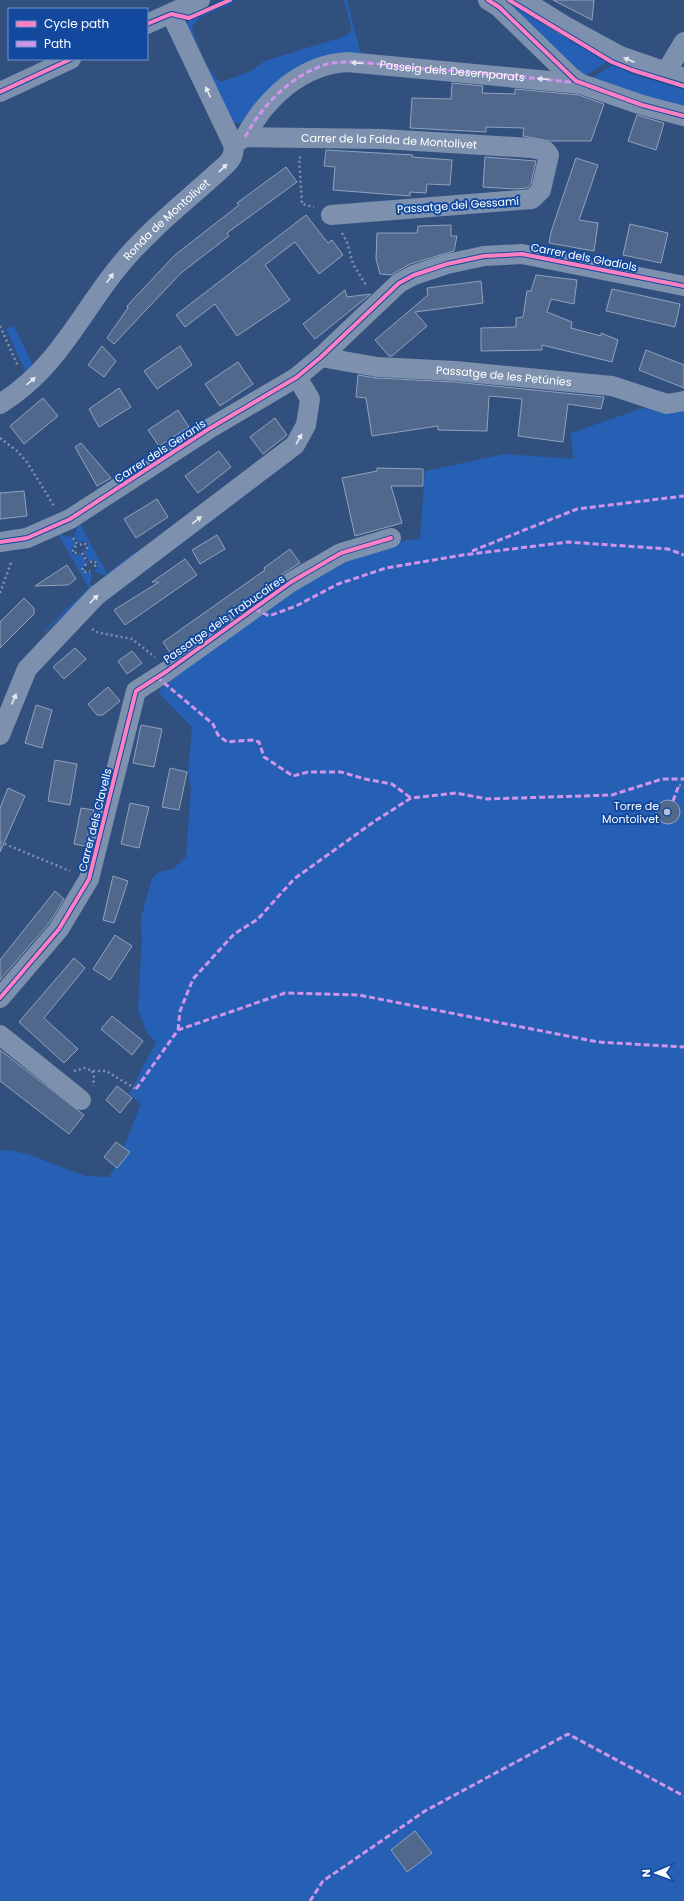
<svg xmlns="http://www.w3.org/2000/svg" width="684" height="1901" viewBox="0 0 684 1901" font-family="Poppins,sans-serif">
  <style>
    .green { fill: #2660b4 }
    .building { fill: #4f688c; stroke: #91a2bc }
    .lines { fill: none; stroke-linecap: round; stroke-linejoin: round }
    .path { stroke: #7d91af; stroke-width: 2.5; stroke-dasharray: 2 3; stroke-linecap: butt }
    .street { stroke: #7d91af; stroke-width: 20 }
    .quiet { stroke: #d193ec; stroke-width: 3; stroke-dasharray: 6 3; stroke-linecap: butt }
    .cycleway-casing { stroke: #12499e; stroke-width: 6 }
    .cycleway { stroke: #ff80c0; stroke-width: 4 }
    .oneway { fill: #e5e9ef }
    .poi-dot { fill: #b7c2d2; stroke: #12499e; stroke-width: 1.5 }
    .labels { text-anchor: middle; dominant-baseline: central; stroke-width: 4; stroke-linejoin: round; paint-order: stroke }
    .street-label { font-size: 11px; fill: #fff; stroke: #12499e }
    .poi-label { font-size: 11px; fill: #fff; stroke: #12499e; text-anchor: end }
  </style>
  <rect width="100%" height="100%" fill="#32507e"/>
  <path class="green" d="M232 0H235L233 3 201 17 192 26C193 39 210 76 221 82L249 72 265 61 346 36 351 30V26L344 0H347L363 62 337 61 247 124 233 122 186 27 189 20 192 18Z
    M505 0 546 27 607 62 583 77Z
    M612 65 635 75 684 90V110L589 80Z
    M14 326 33 366 26 373 6 329Z
    M656 407 684 409V1901H0V1150L14 1151 30 1155 85 1176 109 1177 118 1162 141 1104 129 1094 156 1042 147 1033 138 1010 142 938 141 918 152 878 159 872 173 869 186 857 191 789 188 771 192 727 159 693 161 688C231 636 332 545 420 539L425 471 505 454 573 459 571 433 640 409Z
    M80 524 107 574 135 552 137 555 108 578C103 573 98 574 94 570L97 568 98 562 94 559 89 561 84 552 88 548V543L84 541 79 543 74 534 76 533 77 526Z
    M60 533 64 537 71 536 76 545 73 547 72 554 75 556 81 554 86 563 81 571 84 573 91 572 92 576 90 584 93 589 45 632 44 631 89 588 58 534Z"/>
  <path class="building" d="M553 0H594L592 20Z
    M452 83 483 86 482 93 515 94V89L579 95 604 104 591 141H550L523 136 524 128 486 127V132L410 128 412 98 451 99Z
    M637 115 664 123 656 150 628 141Z
    M326 150 413 155 412 157 452 160 450 185 427 184 426 193 410 192V196L333 190 335 167 324 166Z
    M485 157 536 161 531 184 527 188 515 189 483 187Z
    M576 158 598 165 579 220 598 223 594 251 549 243 551 232Z
    M286 167 297 182 227 233 229 236 181 273 114 344 107 338 128 308 127 306 175 255 239 205 237 203Z
    M306 215 328 243 332 240 343 255 319 274 295 242 265 265 290 300 237 336 215 304 185 327 176 315Z
    M630 224 668 233 661 263 623 255Z
    M451 225V236H457L454 251 410 264 391 275 380 274 376 259 377 233H417L418 226Z
    M536 275 577 280 574 304 551 299 547 312 572 322 571 328 601 336V333L618 340 612 362 542 345V350L481 351V328L516 327V318L523 317 527 291H531Z
    M481 281 483 303 415 312 427 326 392 356H389L375 340 428 295 427 288Z
    M612 289 680 304 675 327 606 311Z
    M345 290 347 297 371 294 315 339 303 324Z
    M102 346 116 361 104 377 88 365Z
    M180 346 192 365 157 389 144 371Z
    M646 350 684 365V388L639 370Z
    M238 362 253 384 220 406 205 384Z
    M358 375 376 378 454 382 604 397 601 409 568 404 563 442 518 436 522 399 489 396 487 431 438 430V426L372 436 366 398 356 397Z
    M119 388 131 407 99 427 89 409Z
    M43 398 58 416 24 444 10 426Z
    M178 410 189 427 159 446 148 430Z
    M275 418 287 435 263 454 250 437Z
    M81 443 111 478 97 486 75 447Z
    M219 451 231 467 198 493 185 476Z
    M377 468 423 469V486H391L402 523 355 536 342 478 377 471Z
    M24 491 27 516 0 519V493Z
    M157 499 168 517 136 538 124 519Z
    M217 535 225 549 200 564 192 550Z
    M290 549 300 563 284 573 171 654 163 642 265 570 264 568Z
    M185 559 197 575 125 625 114 610 159 582H152Z
    M67 565 76 579 68 585 35 586Z
    M24 598 34 608V614L0 648V622Z
    M75 648 86 659 64 679 53 667Z
    M132 651 142 663 127 674 118 661Z
    M108 687 120 701 103 715H97L88 704Z
    M36 705 52 710 42 748 25 743Z
    M141 725 162 729 154 767 133 763Z
    M55 760 77 764 70 805 48 801Z
    M170 768 187 772 179 810 162 807Z
    M8 788 25 796 0 852V808Z
    M656 812a12 12 0 1 1 24 0a12 12 0 1 1-24 0Z
    M130 803 149 807 139 848 121 844Z
    M81 808 94 810 85 846 74 844Z
    M113 876 128 881 114 923 103 920Z
    M55 891 64 899 50 922 0 980V960Z
    M115 935 132 946 110 980 93 969Z
    M74 958 85 968 44 1018 78 1049 64 1063 19 1022Z
    M112 1016 143 1041 132 1055 101 1029Z
    M0 1050 84 1115 69 1134 0 1081Z
    M117 1086 132 1098 120 1113 106 1100Z
    M116 1142 130 1152 117 1168 104 1157Z
    M415 1831 432 1853 407 1872 391 1850Z"/>
  <g class="lines">
    <path class="path" d="M301 157 299 158 302 204 314 207
      M342 233 347 242 353 264 367 287
      M0 326 18 366
      M0 438 17 451 27 462 54 506
      M73 538 77 544
      M80 545 84 543 87 545V548L84 551
      M76 546 73 549V553H80
      M82 553 87 562
      M90 562 94 561 97 563 93 569
      M86 564 82 570 85 572 90 571
      M0 593 12 560
      M92 629 96 632 132 639 155 657
      M679 785 684 787
      M0 842 70 871
      M74 1071 85 1068 92 1071H106L136 1089
      M92 1071 94 1077 93 1086"/>
    <g class="street">
      <path d="M488 0 499 7 570 76 581 84"/>
      <path d="M523 0 565 26 620 56 684 78"/>
      <path d="M147 24 200 0"/>
      <path d="M666 72 684 42"/>
      <path d="M0 92 71 59"/>
      <path d="M245 137C266 98 301 65 347 62L581 84 642 105 684 116"/>
      <path id="s1" d="M233 144 245 137 383 139 531 148 546 151 549 155 541 190 532 199 331 215"/>
      <path id="s2" d="M321 357 377 367 455 371 612 386 667 404 684 401"/>
      <path id="s3" d="M0 404C58 368 79 315 120 265 149 230 186 201 219 171 228 163 236 157 233 144L171 14"/>
      <path d="M0 542 27 538 70 519 207 430 297 377 321 357 399 283 414 275 447 264 484 256 522 254 684 286"/>
      <path d="M0 735 27 669 97 595 295 445 306 425 310 399 297 377"/>
      <path d="M0 998 59 929 89 879 136 691 167 671 291 582 341 553 391 538"/>
      <path d="M0 1035 81 1100"/>
    </g>
    <g class="quiet">
      <path id="s4" d="M245 137C262 106 289 77 324 65 346 58 382 65 405 67 463 72 520 76 577 83"/>
      <path d="M472 551 577 509 684 496"/>
      <path d="M255 609 269 616 296 606 338 584 386 568 463 555 568 542 668 549 684 555"/>
      <path d="M157 677 213 724 218 735 227 742 252 740 259 742 264 757 293 776 308 772H341L365 779 392 784 411 798"/>
      <path d="M673 801 679 785"/>
      <path d="M178 1030 180 1011 193 979 234 934 258 919 294 879 375 821 411 798 456 793 487 799 612 795 662 779H684"/>
      <path d="M136 1089 178 1030 285 993 359 995 598 1042 684 1047"/>
      <path d="M310 1901 323 1881 425 1811 568 1734 684 1796"/>
    </g>
    <g class="cycleway-casing">
      <path id="cycleway" d="M488 0 499 7 576 81 642 105 684 116
        M509 0 612 62 632 70 684 86
        M147 24 171 14 189 18 230 0
        M0 92 71 59
        M0 542 27 538 70 519 207 430 297 377 321 357 399 283 414 275 447 264 484 256 522 254 684 286
        M0 998 59 929 89 879 136 691 167 671 291 582 341 553 391 538"/>
    </g>
    <use href="#cycleway" class="cycleway"/>
  </g>
  <defs><path id="oneway-solid" d="M-6-.8H1V-3.2L6.5 0L1 3.2V.8H-6Z"/></defs>
  <g class="oneway">
    <use href="#oneway-solid" transform="translate(629 60) rotate(-157)"/>
    <use href="#oneway-solid" transform="translate(357 63) rotate(-175)"/>
    <use href="#oneway-solid" transform="translate(543 79) rotate(-175)"/>
    <use href="#oneway-solid" transform="translate(208 92) rotate(-115)"/>
    <use href="#oneway-solid" transform="translate(223 168) rotate(-44)"/>
    <use href="#oneway-solid" transform="translate(110 278) rotate(-54)"/>
    <use href="#oneway-solid" transform="translate(31 381) rotate(-40)"/>
    <use href="#oneway-solid" transform="translate(299 439) rotate(-61)"/>
    <use href="#oneway-solid" transform="translate(197 520) rotate(-37)"/>
    <use href="#oneway-solid" transform="translate(94 599) rotate(-45)"/>
    <use href="#oneway-solid" transform="translate(14 699) rotate(-67)"/>
  </g>
  <circle class="poi-dot" cx="667" cy="812" r="4"/>
  <g class="labels">
    <g class="street-label">
      <text stroke="none"><textPath href="#s4" startOffset="238">Passeig dels Desemparats</textPath></text>
      <text stroke="none"><textPath href="#s1" startOffset="158">Carrer de la Falda de Montolivet</textPath></text>
      <text transform="translate(458 205) rotate(-4)">Passatge del Gessamí</text>
      <text stroke="none"><textPath href="#s3" startOffset="250">Ronda de Montolivet</textPath></text>
      <text transform="translate(584 257) rotate(11)">Carrer dels Gladiols</text>
      <text stroke="none"><textPath href="#s2" startOffset="184">Passatge de les Petúnies</textPath></text>
      <text transform="translate(160 451) rotate(-33)">Carrer dels Geranis</text>
      <text transform="translate(224 619) rotate(-35)">Passatge dels Trabucaires</text>
      <text transform="translate(95 820) rotate(-76)">Carrer dels Clavells</text>
    </g>
    <g class="poi-label">
      <text x="659" y="806">Torre de<tspan x="659" dy="13">Montolivet</tspan></text>
    </g>
  </g>
  <rect x="8" y="8" width="140" height="52" fill="#12499e" stroke="#7192c5"/>
  <rect x="16" y="21" width="20" height="6" fill="#ff80c0" stroke="#7192c5"/>
  <text x="44" y="28" font-size="12" fill="#ffffff">Cycle path</text>
  <rect x="16" y="41" width="20" height="6" fill="#d193ec" stroke="#7192c5"/>
  <text x="44" y="48" font-size="12" fill="#ffffff">Path</text>
  <g transform="translate(656 1873) rotate(268)" stroke="#12499e" stroke-width="3" paint-order="stroke">
  <path d="M0-3L7 15L0 10L-7 15Z" fill="#ffffff"/>
  <text y="-6" font-size="11" font-weight="bold" text-anchor="middle" fill="#ffffff">N</text>
  </g>
</svg>
